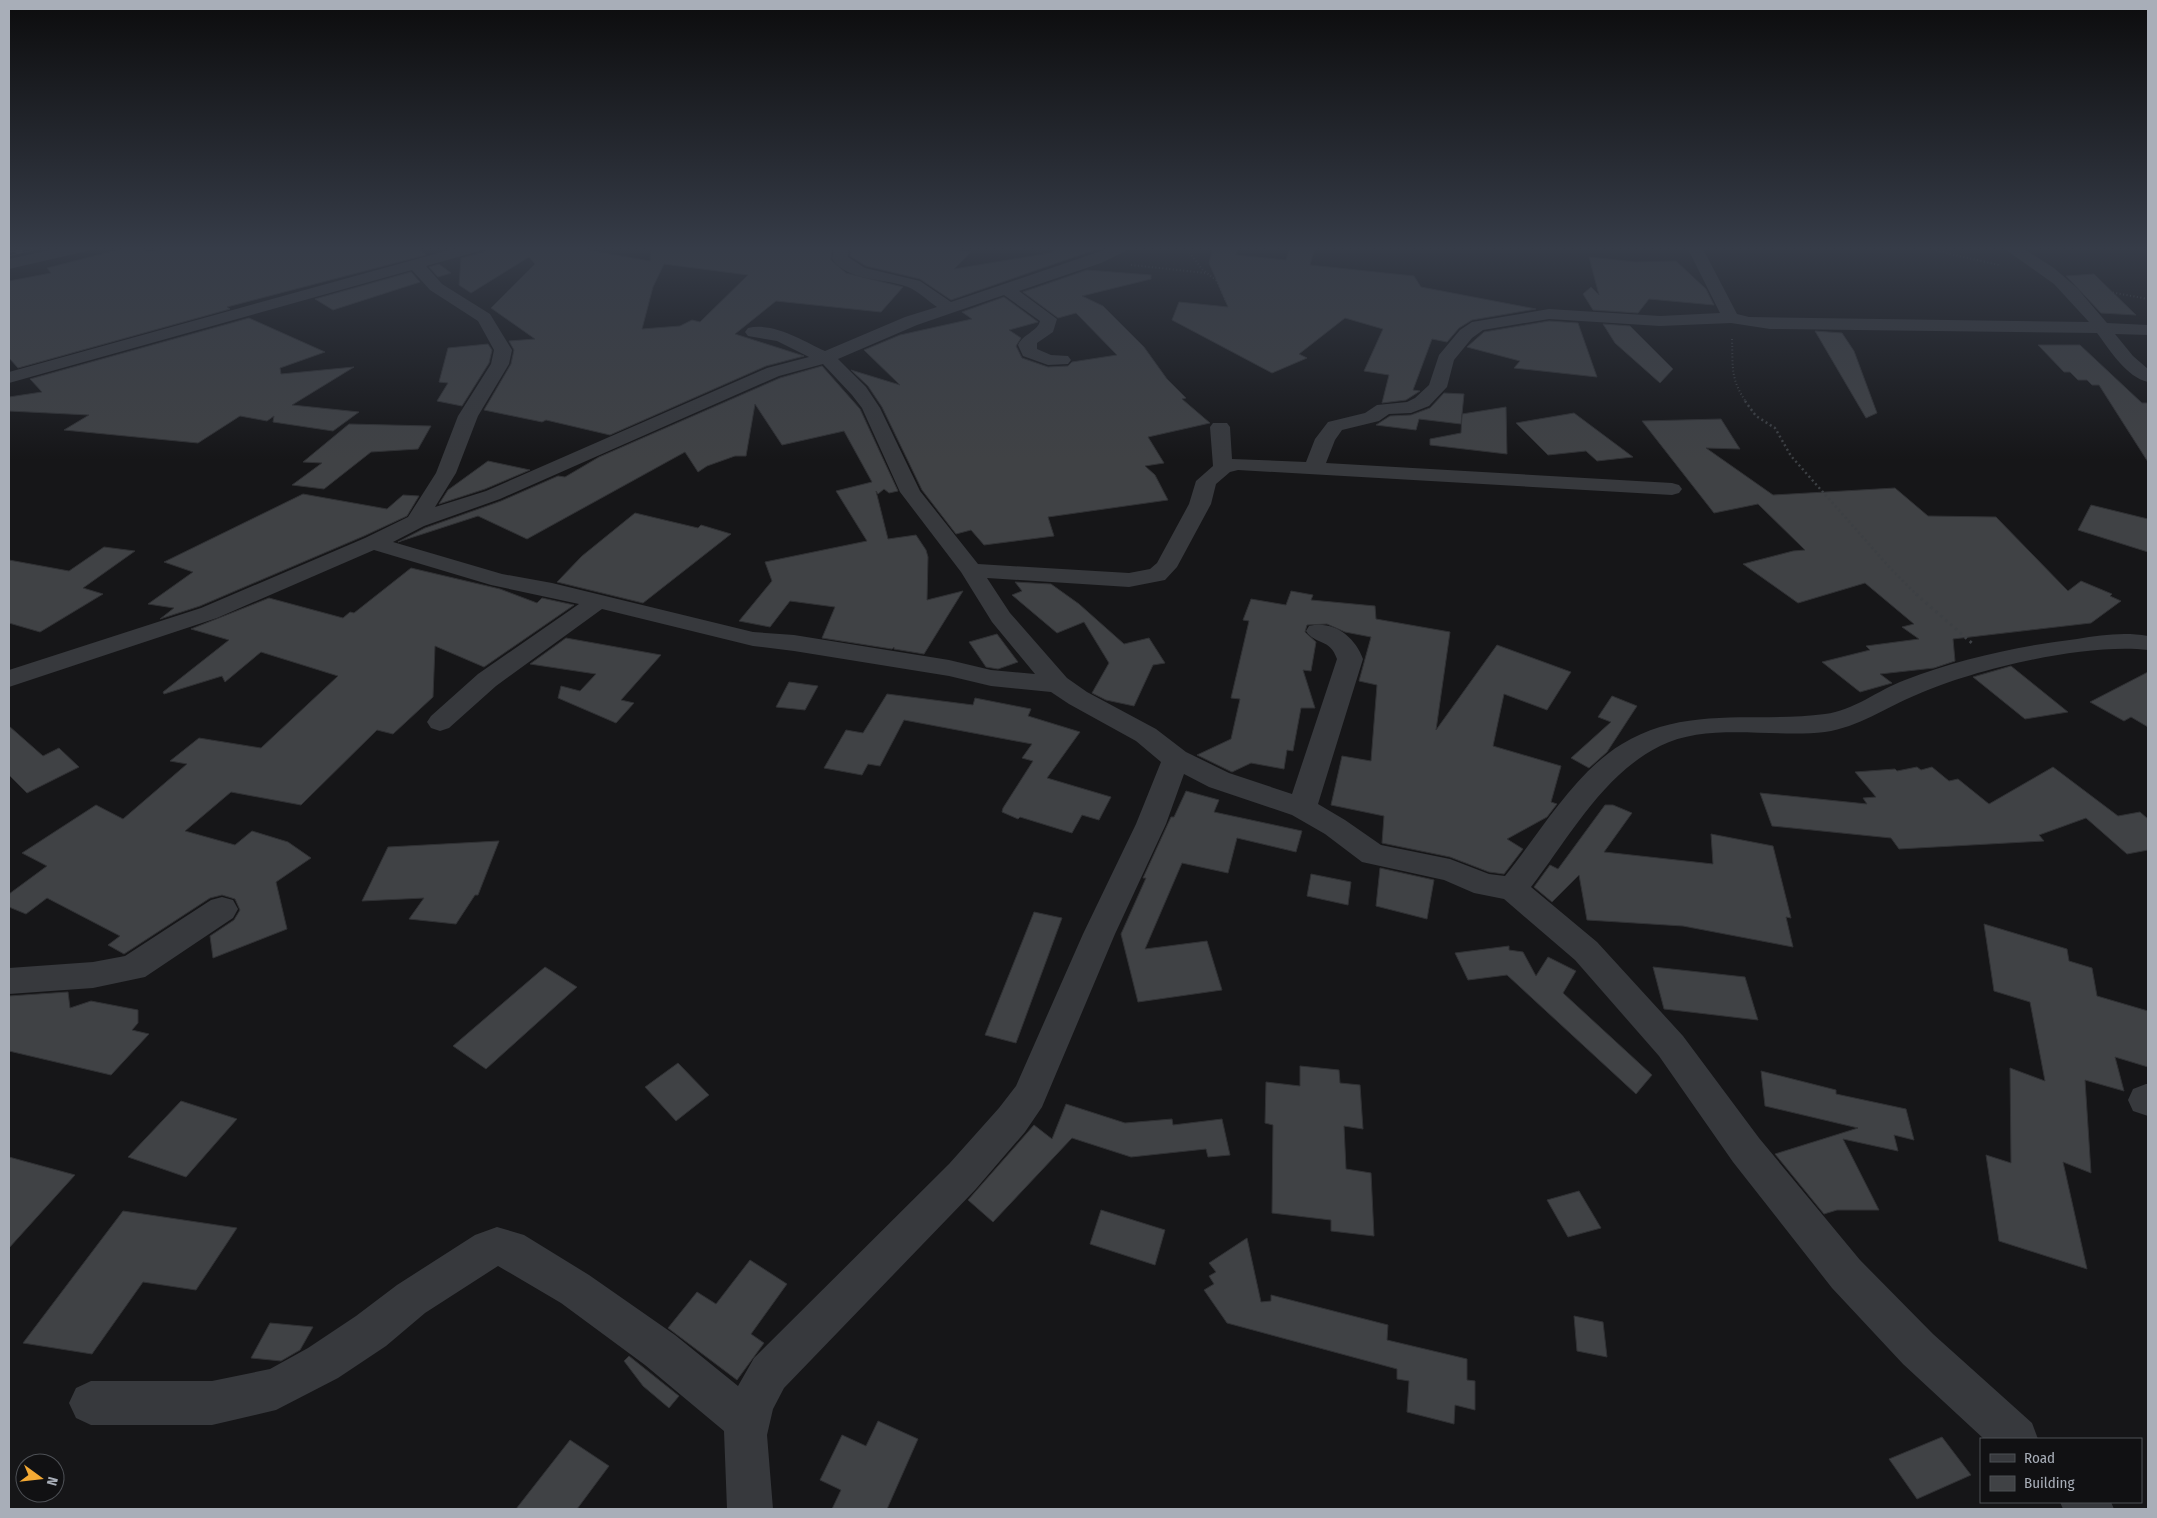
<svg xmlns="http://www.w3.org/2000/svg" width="2157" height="1518" viewBox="0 0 2157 1518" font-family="'Fira Sans Condensed',sans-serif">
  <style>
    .building { fill: #404245; stroke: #303134; fill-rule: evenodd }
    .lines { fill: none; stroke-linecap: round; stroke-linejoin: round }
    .path-far2 { stroke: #3d4044; stroke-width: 2; stroke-dasharray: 1 2.5; stroke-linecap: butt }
    .path-far1 { stroke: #3d4044; stroke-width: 2.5; stroke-dasharray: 2 3; stroke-linecap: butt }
    .path { stroke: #3d4044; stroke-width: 3; stroke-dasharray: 2.5 4; stroke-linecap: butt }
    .street { fill: #37393d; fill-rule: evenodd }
    .rail-casing { stroke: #4a4d52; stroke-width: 4 }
    .rail { stroke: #111113; stroke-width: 2.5; stroke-dasharray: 7; stroke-linecap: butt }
  </style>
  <rect width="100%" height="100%" fill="#161618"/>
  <path class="building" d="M129 247H142L146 252 176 247H416L426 255 227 307 230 309 18 368 9 358V281L51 273 47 268Z
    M487 247H571L650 261 651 247H832L831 260 846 273 903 287 881 312 776 301 735 334 804 356 766 366 610 435 546 420 542 422 484 410 511 364 514 350 509 341 535 339 491 308 535 264 529 257 471 293 459 285 461 258 484 252ZM664 264 748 275 700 322 692 320 680 326 642 329 653 287Z
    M851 247H959L956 250 971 252 954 269 1050 253 1059 247H1103L951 300 920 279 866 266 850 256Z
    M1213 247H1238L1236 255 1286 260 1290 247H1315L1310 265 1414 276 1421 287 1536 309 1472 320 1459 328 1447 342 1432 339 1413 390 1420 391 1406 400 1382 403 1389 375 1364 371 1383 329 1345 318 1299 354 1307 358 1272 373 1172 320 1179 302 1228 307 1209 263Z
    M1589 257 1636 262 1676 261 1706 289 1714 305 1649 299 1638 313 1593 310 1583 294 1591 287 1599 295Z
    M439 264 451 273 438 277 429 267Z
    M1087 270 1151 275V279L1082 296 1103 306 1144 347 1167 379 1186 398 1182 399 1210 423 1148 437 1164 463 1145 466 1155 475 1168 500 1048 517 1054 536 984 545 971 530 956 534 922 490 882 407 868 386 851 370 900 385 864 350 900 335 972 319 962 312 1004 297 1038 322 1009 330 1021 338 1016 346 1022 358 1048 367 1068 366 1072 362 1117 355 1076 313 1058 318 1023 292Z
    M411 272 420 282 333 310 315 299Z
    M2094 274 2136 315 2101 313 2066 276Z
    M249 318 325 352 280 368 281 374 354 367 292 405 359 412 333 431 273 422 274 416 267 421 240 416 198 443 64 430 89 415 9 411V397L42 392 30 379Z
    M1549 321 1578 323 1597 377 1514 368 1520 361 1467 347 1484 332Z
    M1603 324 1630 326 1673 369 1660 383 1615 343Z
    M1815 331 1842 333 1854 351 1877 413 1866 418Z
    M488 344 492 350 489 363 462 406 437 401 448 383 439 382 448 348Z
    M2038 345H2080L2142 403H2148V462L2099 385H2092L2087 380H2078L2070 372H2064Z
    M822 366 860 409 898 491 889 493 884 489 878 494 876 491 888 539 916 535 926 550 928 557 927 600 963 591 924 654 894 649V647L892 649 822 638 835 607 790 601 770 627 739 621 772 581 765 562 867 541 836 491 872 482 844 431 782 445 755 404 746 456H735L707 466 698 472 685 452 527 539 478 516 398 542 425 528 501 501 558 476 565 477 599 457 780 378Z
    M1444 393 1464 394 1461 424 1419 419 1416 430 1376 425 1390 416 1411 415 1430 408Z
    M1506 407 1507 454 1430 445V439L1461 433 1462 414Z
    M1574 413 1633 457 1597 461 1586 451 1548 455 1516 423Z
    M1721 419 1740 449 1706 448 1773 495 1895 488 1928 516 1996 517 2068 591 2081 581 2112 594 2110 596 2121 601 2091 623 1953 639 1955 661 1934 668 1880 674 1892 683 1860 692 1822 662 1870 650 1866 646 1919 639 1902 627 1914 624 1865 583 1798 603 1743 564 1793 551 1805 550 1758 504 1714 513 1642 421Z
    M349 424 431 426 418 449 371 452 324 489 292 485 322 463 303 462Z
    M488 461 530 470 485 489 439 504 448 490Z
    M303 494 387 509 403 495 419 496 407 516 364 536 200 606 160 619 174 608 148 604 193 572 164 562Z
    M2091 505 2148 519V552L2078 530Z
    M635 513 698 528 701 525 731 534 643 603 557 582 582 556Z
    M104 547 135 551 83 588 103 594 40 632 9 623V560L69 571Z
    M411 568 500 589 537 603 542 598 574 605 484 667 435 646 433 697 393 734 377 730 301 805 231 792 185 831 235 845 252 831 288 842 311 858 276 882 287 929 213 958 210 936 234 920 240 910 235 899 222 895 210 898 124 954 108 945 120 936 47 898 26 914 9 907V894L47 866 22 853 96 805 123 819 187 764 170 761 199 738 261 748 338 676 261 652 225 682 222 676 164 694 163 692 229 640 191 629 269 598 343 618 350 612 354 613Z
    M1015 582 1051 584 1079 604 1124 644 1149 638 1165 663 1153 665 1134 706 1106 700 1092 693 1109 663 1084 622 1057 633 1012 595 1022 591Z
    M1291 591 1313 595 1311 600 1375 606 1376 619 1450 632 1436 730 1497 645 1571 672 1547 710 1504 694 1493 746 1561 766 1551 802 1557 804 1547 817 1507 839 1523 849 1504 874 1489 872 1450 857 1382 843 1384 816 1331 805 1342 756 1371 761 1377 685 1359 681 1371 637 1345 632 1327 624 1307 625 1305 632 1316 642 1311 671 1303 670 1315 708H1301L1293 751 1287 750 1284 769 1251 763 1232 772 1197 755 1231 739 1240 699 1231 698 1249 621 1243 620 1251 599 1286 605Z
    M997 634 1018 662 998 669 986 667 969 642Z
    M566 638 661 655 621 700 634 703 616 723 558 698 561 686 580 691 596 674 530 664Z
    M2011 666 2068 712 2025 719 1973 677Z
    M2148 672V727L2131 717 2124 721 2090 702Z
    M789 682 818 686 805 710 776 707Z
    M887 694 973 705 975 698 1031 709 1028 716 1080 732 1047 778 1111 797 1099 820 1082 815 1072 833 1020 817 1018 819 1002 812 1003 808 1033 761 1022 758 1032 744 904 720 880 766 868 764 862 775 824 768 846 730 863 733Z
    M1612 696 1637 706 1607 752 1589 768 1571 758 1611 722 1598 717Z
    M9 726 43 756 59 748 79 767 27 793 9 775Z
    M1917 767 1921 770 1932 767 1949 781 1958 779 1989 804 2053 767 2118 816 2140 812 2148 819V850L2127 854 2086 818 2039 835 2044 841 1899 849 1891 838 1772 826 1760 793 1867 804 1863 798 1876 797 1855 772 1895 769 1897 771Z
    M1186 791 1219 800 1214 812 1302 831 1296 852 1237 838 1228 873 1182 863 1145 949 1207 941 1222 990 1138 1002 1121 934 1146 878H1143L1171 817H1174Z
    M1605 805H1613L1632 813 1604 852 1713 864 1711 834 1773 846 1791 918 1786 917 1793 947 1683 926 1587 920 1579 875 1552 902 1534 887 1550 865 1558 869Z
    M499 841 478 895H475L456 924 409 919 424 898 362 901 388 847Z
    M1380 868 1434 880 1427 919 1376 906Z
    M1311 874 1351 882 1348 905 1307 896Z
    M1034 912 1062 918 1016 1043 985 1035Z
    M1984 924 2067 949 2069 961 2092 968 2097 996 2148 1011V1067L2115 1057 2124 1091 2085 1080 2091 1173 2063 1162 2087 1269 1999 1241 1986 1155 2011 1163 2010 1068 2045 1081 2030 1002 1994 991Z
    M1509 946V950L1523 952 1536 976 1548 957 1576 971 1563 993 1652 1075 1636 1094 1507 975 1468 980 1455 953Z
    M545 967 577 987 486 1069 453 1046Z
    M1653 967 1745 977 1758 1020 1664 1009Z
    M68 992 70 1008 91 1001 138 1010V1023L132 1030 149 1034 111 1075 9 1051V996Z
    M678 1063 709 1095 676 1121 645 1087Z
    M1300 1066 1339 1070 1340 1083 1360 1085 1363 1129 1344 1126 1346 1169 1371 1173 1374 1236 1331 1231V1220L1272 1213 1273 1125 1265 1123 1266 1082 1300 1086Z
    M1761 1071 1836 1090V1094L1906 1109 1914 1140 1894 1135 1898 1151 1843 1139 1879 1210H1837L1824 1214 1775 1154 1858 1128 1765 1106Z
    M181 1101 237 1119 186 1177 128 1157Z
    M1066 1104 1125 1123 1172 1119 1173 1125 1222 1119 1230 1155 1208 1157 1206 1149 1131 1157 1072 1138 993 1222 968 1200 1034 1125 1052 1139Z
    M9 1157 75 1175 9 1248Z
    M1579 1191 1601 1228 1568 1237 1547 1200Z
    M1101 1210 1165 1230 1155 1265 1090 1244Z
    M123 1211 237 1228 196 1290 143 1282 92 1354 23 1343Z
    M1247 1238 1261 1302 1271 1301V1295L1388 1325 1387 1340 1467 1359V1380L1475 1381V1410L1455 1405 1454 1424 1407 1412 1409 1381 1397 1379V1369L1227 1323 1204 1290 1214 1284 1209 1276 1216 1272 1209 1263Z
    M750 1260 787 1284 751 1334 764 1343 737 1380 668 1328 697 1292 716 1304Z
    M1574 1316 1603 1322 1607 1357 1577 1351Z
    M270 1323 313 1327 300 1350 281 1361 251 1358Z
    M629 1356 679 1396 669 1408 643 1386 624 1361Z
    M878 1421 918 1439 887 1509H832L841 1490 820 1480 842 1435 866 1446Z
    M1942 1437 1971 1475 1917 1499 1889 1459Z
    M570 1440 609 1466 577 1509H516Z"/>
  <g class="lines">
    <path class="path-far2" d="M1027 247 1046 254
      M1185 247 1203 270 1217 281 1226 301
      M1919 247 1999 265
      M1131 265 1206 273
      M2099 290 2148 299
      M1732 339C1733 367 1730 378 1746 402"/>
    <path class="path-far1" d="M1745 401 1756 416 1775 428 1791 456 1891 569 1917 595"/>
    <path class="path" d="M1916 594 1973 644"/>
    <path class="street" d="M64 247H93L91 250 9 269V259Z
      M460 247H485L483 250 426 266 442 284 490 314 512 350 509 364 478 416 456 473 435 507 486 491 767 368 809 357 777 341 748 336 745 332 748 328C774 322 803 341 825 351L905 317 937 307C928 301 918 291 908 287 885 278 848 282 832 259L834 247H849L848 257 865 268 920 281 951 302 1113 247H1134L1101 263 1019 291 1057 319 1053 332 1037 343V349L1051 355 1068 356 1071 360 1068 364 1048 365 1023 356 1018 345C1023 334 1038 331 1040 321L1004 295 917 325 838 359 866 387 880 408 920 491 978 564 1129 573 1150 569 1157 563 1189 504 1196 481 1213 466 1210 427 1213 423H1227L1230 427 1232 459 1306 462 1315 439 1328 422 1365 413 1377 405 1407 402 1415 398 1429 385 1439 355 1460 330 1472 322 1549 309 1660 316 1720 313 1687 247H1702L1737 314 1749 317 2089 322 2054 284 2002 247H2021L2054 268 2077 288 2107 323 2148 325V335L2115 334 2133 356 2148 369V382C2126 377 2110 350 2097 333L1770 329 1731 323 1660 326 1549 319 1483 330 1472 338 1454 360 1447 387 1429 406 1411 413 1389 414 1379 421 1342 430 1335 440 1326 463 1672 483 1679 485 1682 489 1679 493 1672 495 1238 470 1230 472 1216 484 1211 504 1177 567 1165 580 1129 587 987 578 1010 613 1067 678 1087 692 1156 729 1186 752 1229 773 1292 794 1337 659C1330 638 1315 645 1306 631L1309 626C1334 620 1355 637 1363 659L1318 804 1345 820 1381 845 1450 859 1489 874 1505 876C1539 834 1575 772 1622 744 1685 705 1756 723 1825 714 1853 711 1878 690 1905 680 1959 659 2019 646 2077 639 2101 635 2124 632 2148 636V650C2084 643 1975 669 1916 695 1885 708 1859 727 1825 732 1773 738 1707 722 1660 746 1602 775 1569 838 1531 887L1597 942 1683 1036 1759 1138 1860 1260 1933 1334 2032 1423 2038 1439H1984L1903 1364 1832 1288 1733 1162 1659 1056 1575 960 1504 899 1474 893 1444 880 1362 862 1325 834 1292 815 1209 787 1184 774 1166 824 1115 934 1042 1107 1025 1132 975 1190 784 1388 773 1409 767 1435 773 1509H727L724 1431 645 1365 561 1303 498 1266 425 1313 386 1346 338 1378 276 1410 212 1425H91L76 1418 69 1403 76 1388 91 1381H212L270 1369 308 1348 356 1316 397 1285 475 1235 497 1227 524 1235 589 1275 675 1335 738 1386 754 1358 949 1164 999 1108 1016 1086 1083 934 1136 824 1161 762 1136 741 1069 704 1051 692 991 686 949 676 794 651 753 646 602 609 496 686 449 728 440 731 431 728 427 722 431 716 478 674 579 604 491 585 374 550 217 618 9 687V670L201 608 365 538 408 517 436 473 458 416 491 364 494 350 478 321 430 290 412 270 9 383V372ZM823 364 852 395 862 408 900 492 961 572 992 622 1035 674 991 670 949 660 794 635 753 632 552 583 502 574 393 542 424 526 500 499 779 376Z
      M222 897 233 900 238 909 233 918 145 977 93 988 9 994V968L93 962 125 956 211 900Z
      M2146 1084H2148V1116L2133 1111 2128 1100 2133 1089Z
      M2060 1502H2111L2114 1509H2063Z"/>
    <g class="rail-casing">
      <path id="rail" d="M9 254 39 247"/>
    </g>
    <use href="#rail" class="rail"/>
  </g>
  <linearGradient id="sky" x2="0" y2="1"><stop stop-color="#0c0c0d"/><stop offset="0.54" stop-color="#363c48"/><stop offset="1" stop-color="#363c48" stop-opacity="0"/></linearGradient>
  <rect width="2157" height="460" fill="url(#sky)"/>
  <rect width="2157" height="1518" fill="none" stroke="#a8aeb8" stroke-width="20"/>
  <rect x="1980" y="1438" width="162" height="65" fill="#111113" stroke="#4d5055"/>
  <rect x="1990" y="1454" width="25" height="8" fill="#37393d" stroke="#4d5055"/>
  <text x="2024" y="1463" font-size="15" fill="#a8aeb8">Road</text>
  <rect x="1990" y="1476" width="25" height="15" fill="#404245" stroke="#4d5055"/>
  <text x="2024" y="1488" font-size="15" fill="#a8aeb8">Building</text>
  <g transform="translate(40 1478) rotate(105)"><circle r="24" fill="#111113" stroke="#4d5055"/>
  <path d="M0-4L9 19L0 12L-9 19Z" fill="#f3a934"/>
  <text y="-8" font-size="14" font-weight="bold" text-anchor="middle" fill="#a8aeb8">N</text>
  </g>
</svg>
